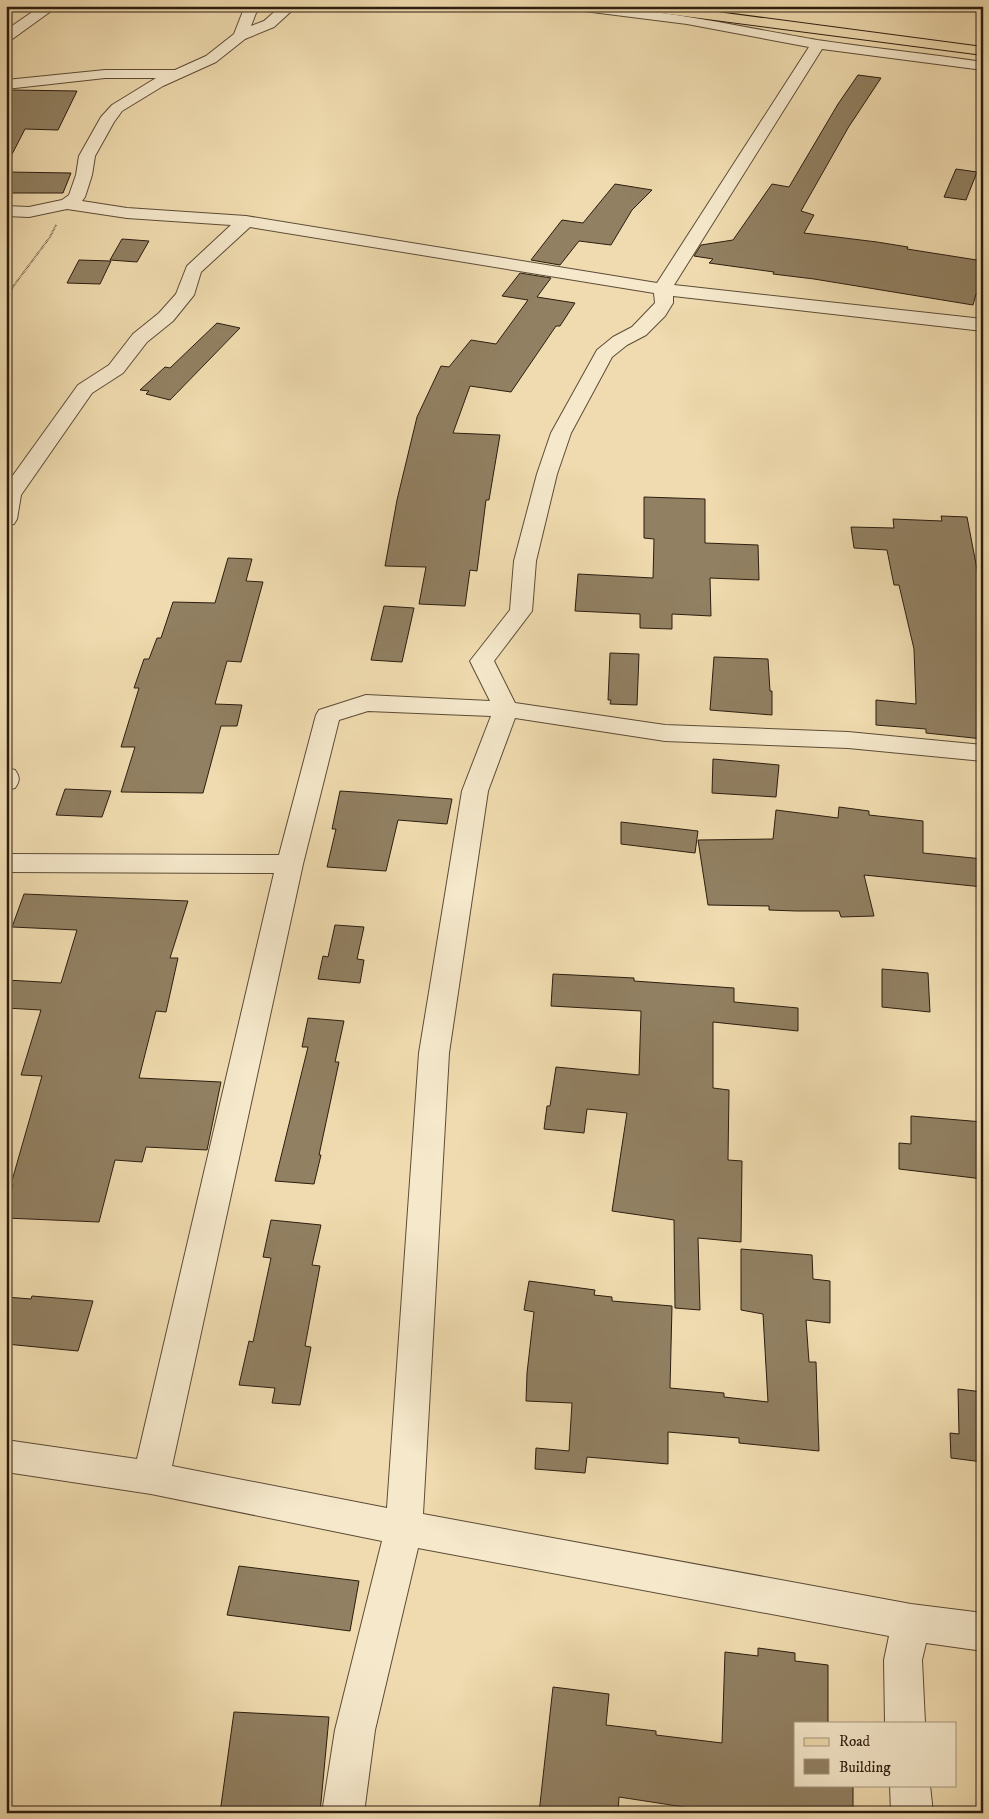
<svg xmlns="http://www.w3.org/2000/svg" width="989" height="1819" viewBox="0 0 989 1819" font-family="'IM FELL DW Pica',serif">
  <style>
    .building { fill: #918062; stroke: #2c1d0f }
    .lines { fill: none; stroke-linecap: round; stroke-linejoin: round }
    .minor-casing { stroke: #5d4c37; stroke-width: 2 }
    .major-casing { stroke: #2c1d0f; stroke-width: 2 }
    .path-far1 { stroke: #2c1d0f; stroke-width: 2; stroke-dasharray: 0.5 1; stroke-linecap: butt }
    .path { stroke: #2c1d0f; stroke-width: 2.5; stroke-dasharray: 1 2; stroke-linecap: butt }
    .minor { fill: #f5e8cb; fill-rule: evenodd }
    .major { fill: #efdbaf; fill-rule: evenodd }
  </style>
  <rect width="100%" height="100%" fill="#efdbaf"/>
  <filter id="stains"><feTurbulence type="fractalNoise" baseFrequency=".004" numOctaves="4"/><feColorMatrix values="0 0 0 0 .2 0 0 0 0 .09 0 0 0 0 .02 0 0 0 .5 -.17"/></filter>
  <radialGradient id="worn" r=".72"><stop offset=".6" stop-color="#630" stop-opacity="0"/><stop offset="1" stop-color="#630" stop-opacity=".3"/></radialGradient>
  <path class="building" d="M858 75 881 78 848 128 801 211 814 215 804 233 877 242 908 247 907 249 983 261 978 274H983V295L976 294 973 305 814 279 773 274 774 272 709 263 713 259 694 256 701 245 733 240 772 184 789 187 838 104Z
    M12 90 77 91 58 130 25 129 6 166V91Z
    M956 169 977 172 966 200 944 197Z
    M6 172 71 173 63 193H6Z
    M615 184 652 190 632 210 611 245 579 241 560 265 531 260 562 220 583 223Z
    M122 239 149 241 137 262 110 260Z
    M79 260 111 261 100 284 67 283Z
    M520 273 551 278 537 297 575 303 560 326H556L511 392 470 386 453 433 500 435 489 500H486L477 571 470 570 465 606 419 604 426 567 385 566 397 500 417 417 441 366 449 367 471 340 496 344 528 300 502 296Z
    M217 323 240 328 170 400 146 394 149 391 140 390 165 367 170 368Z
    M644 497 705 499V543L758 545 759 580 710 578 711 616 672 614V629L640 628V614L575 611 578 574 653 578 654 539 644 538Z
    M941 516 967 517 981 590 983 602V739L926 733V729L876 725V700L916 704 914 649 899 585H894L887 550 854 548 851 527 894 528 893 519 942 521Z
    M228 558 252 559 246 581 263 582 241 662 227 661 215 704 242 705 237 726H221L203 793 121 792 135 747H121L139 688H134L144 659H149L157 638H161L173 602 215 603Z
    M384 606 414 608 402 662 371 660Z
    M610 653 639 654 637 705 610 704 611 700H608Z
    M714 657 768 659 770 691H772V715L710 710Z
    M713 759 779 765 776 797 712 793Z
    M65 789 111 791 102 817 56 815Z
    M340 791 371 793 452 799 447 824 398 820 386 871 327 867 336 829H332Z
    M839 807 869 811V815L923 821V853L983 859V887L864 875 874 916 841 917 839 911H796L769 910V906L708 905 698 840 773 839 776 810 838 818Z
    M621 822 698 831 695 853 621 844Z
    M24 894 188 901 170 958H178L166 1012 156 1011 139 1078 221 1082 207 1150 146 1147 142 1162 115 1160 99 1222 6 1218V1207L13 1185 11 1184 42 1076 21 1075 41 1010 6 1008V980L61 983 77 930 12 927Z
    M335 925 364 927 357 959 364 960 360 983 318 979 323 956 328 957Z
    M882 969 928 973 930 1012 882 1007Z
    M553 974 634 978V981L734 988V1002L798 1008V1031L713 1022V1088L729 1090 728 1160 742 1161 741 1242 698 1238 700 1310 675 1308 674 1220 612 1211 627 1113 587 1109 584 1133 544 1129 547 1106H550L556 1067 639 1075 641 1011 551 1006Z
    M308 1018 344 1021 335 1062H339L319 1155H321L314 1184 275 1181 308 1047H302Z
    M911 1116 983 1122V1179L899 1169V1143L911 1144Z
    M271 1220 321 1225 312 1265 320 1266 305 1346 311 1347 300 1405 272 1403 275 1388 239 1385 249 1341 253 1342 271 1258 263 1257Z
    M741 1249 812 1255 813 1279 830 1281V1323L806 1320 809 1362H816L819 1451 739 1443V1438L668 1432V1464L587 1457 585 1473 535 1469 536 1448 569 1451 572 1403 526 1401 527 1373 534 1312 524 1310 529 1281 595 1290 594 1295 612 1297V1301L672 1306 670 1388 724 1393V1397L768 1402 763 1314 741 1310Z
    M32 1296 93 1301 78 1351 6 1344V1297L31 1299Z
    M958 1389 983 1392V1462L951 1458 950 1433 959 1434Z
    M239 1566 359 1581 350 1631 227 1615Z
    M758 1648 795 1653V1661L828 1665V1723H795V1785H853V1813H723L619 1797 618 1813H539L553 1687 609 1694 606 1725 656 1731V1735L722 1743 725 1652 758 1656Z
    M234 1712 329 1717 320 1813H220Z"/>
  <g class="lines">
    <g class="minor-casing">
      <path id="minor" d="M41 6H58L11 40 6 41V30Z
        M247 6H263L256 13 251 26 264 21 281 6H297L274 27 245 39 216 62 163 86 122 111 114 122 95 156 92 175 85 197 82 201 127 208 246 216 657 283 809 47 687 24 576 10 569 6C654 6 734 26 817 40 872 48 928 54 983 62V70L822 49 674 285 983 319V331L673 296V303L665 316 646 335 627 345 612 357 571 433 557 474 536 561 532 611 494 661 515 703 665 725 848 732 983 745V761L848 748 665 741 515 718 488 791 449 1053 423 1514 911 1604 983 1613V1651L926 1643 922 1660 925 1723H885L884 1660 889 1636 418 1548 375 1730 364 1813H322L335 1730 382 1541 151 1494 6 1472V1440L137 1459 274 873 6 872V854L279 855 316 715 319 710 366 695 490 701 470 661 510 610 514 561 537 474 551 433 597 350 613 337 632 327 655 303 654 293 250 227 201 272 194 295 173 321 147 342 123 373 92 393 21 495 17 519 14 524 6 525V485L78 385 109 365 133 334 159 313 176 294 187 266 231 225 127 218 67 209 29 217 6 216V206L29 207 62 200 69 195 76 175 79 156 101 117 112 105 156 78H105L6 89V80L105 70H175L206 56 234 34 243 11ZM368 711 491 716 462 791 419 1053 387 1508 172 1466 303 864 339 720Z
        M6 768 15 770C20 777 20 781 15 788L6 790Z
        M890 1785H930L933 1813H891Z"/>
    </g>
    <g class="major-casing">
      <path id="major" d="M631 6H672L983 47V55L638 10Z"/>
    </g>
    <path class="path-far1" d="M12 288 50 237 56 225"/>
    <path class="path" d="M6 296 13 287"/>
    <use href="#minor" class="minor"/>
    <use href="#major" class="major"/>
  </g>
  <rect width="989" height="1819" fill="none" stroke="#efdbaf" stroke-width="25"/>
  <rect x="8" y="8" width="974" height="1804" fill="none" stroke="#2c1d0f" stroke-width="2.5"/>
  <rect x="12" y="12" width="964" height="1794" fill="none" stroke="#2c1d0f"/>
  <rect x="794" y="1722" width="162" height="65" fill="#f5e8cb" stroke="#a59780"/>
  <rect x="804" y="1738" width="25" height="8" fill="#efdbaf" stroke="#a59780"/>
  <text x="839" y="1746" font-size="15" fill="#2c1d0f">Road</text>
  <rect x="804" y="1759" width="25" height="15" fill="#918062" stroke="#a59780"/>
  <text x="839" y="1772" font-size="15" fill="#2c1d0f">Building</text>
  <rect width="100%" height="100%" filter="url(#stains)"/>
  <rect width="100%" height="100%" fill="url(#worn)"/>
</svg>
